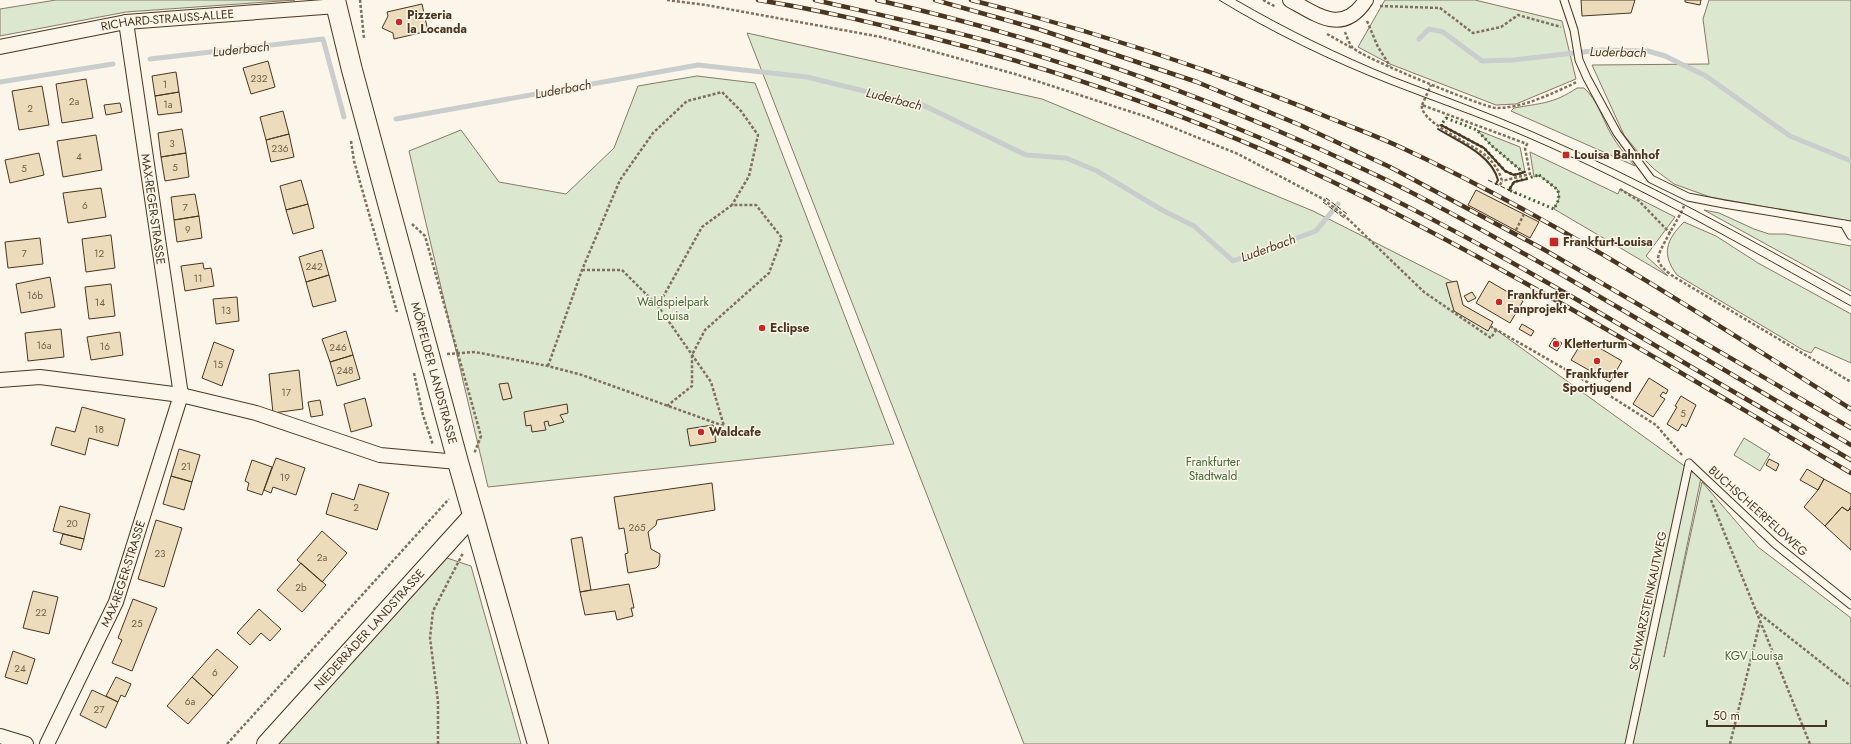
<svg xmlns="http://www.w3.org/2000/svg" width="1851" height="744" viewBox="0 0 1851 744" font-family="Jost,sans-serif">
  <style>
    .green { fill: #dce7d0; stroke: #887966 }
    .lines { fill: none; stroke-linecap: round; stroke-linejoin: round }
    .stream { stroke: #c9cecd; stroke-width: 5 }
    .building { fill: #ecdcbc; stroke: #4a3520 }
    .service-casing { stroke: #4a3520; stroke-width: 9 }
    .minor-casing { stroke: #4a3520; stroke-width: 16 }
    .tertiary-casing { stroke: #4a3520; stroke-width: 20 }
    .secondary-casing { stroke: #4a3520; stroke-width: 22 }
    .path { stroke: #7f6f5c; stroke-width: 2.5; stroke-dasharray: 3 2; stroke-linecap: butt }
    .service { stroke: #fbf6e9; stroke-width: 7 }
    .minor { stroke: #fbf6e9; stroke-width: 14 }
    .tertiary { stroke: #fbf6e9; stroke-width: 18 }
    .secondary { stroke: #fbf6e9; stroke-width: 20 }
    .tram { stroke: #4a3520; stroke-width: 1 }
    .rail-casing { stroke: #4a3520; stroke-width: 4.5 }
    .rail { stroke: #fbf6e9; stroke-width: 3; stroke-dasharray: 9; stroke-linecap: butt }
    .hedge { stroke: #436837; stroke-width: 3; stroke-dasharray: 2 3; stroke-linecap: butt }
    .fence { stroke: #4a3520; stroke-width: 1; stroke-dasharray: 5 2; stroke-linecap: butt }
    .wall { stroke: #4a3520; stroke-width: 2 }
    .poi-dot { fill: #c62828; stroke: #fbf6e9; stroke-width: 1.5 }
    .labels { text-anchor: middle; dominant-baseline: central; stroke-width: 3; stroke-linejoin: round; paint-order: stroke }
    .number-label { font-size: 10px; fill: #725f47 }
    .poi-label { font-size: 12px; font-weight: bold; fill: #4a3520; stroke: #fbf6e9; text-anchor: start }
    .street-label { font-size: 12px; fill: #4a3520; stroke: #fbf6e9 }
    .park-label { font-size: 12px; fill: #436837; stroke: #fbf6e9 }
    .water-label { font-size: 13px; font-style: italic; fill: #4a3520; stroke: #fbf6e9 }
  </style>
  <rect width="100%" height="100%" fill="#fbf6e9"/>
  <path class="green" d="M56 0H295L126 12 0 36V9Z
    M1385 0H1475L1562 21 1576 79 1516 104 1496 105 1390 64 1358 47Z
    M1709 0H1851V222L1710 197 1674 184 1654 169 1642 157 1624 135 1592 65 1709 64 1703 19Z
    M747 33 1042 99 1313 211 1453 282 1461 310 1495 329 1701 478 1664 657 1702 482 1758 547 1851 618V744H1024Z
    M697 76 755 83 894 444 488 487 409 151 461 130 499 182 566 194 614 148 638 86Z
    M1577 88H1584C1598 101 1602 118 1611 134 1618 146 1626 156 1635 166L1511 111 1514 108C1541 103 1553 104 1577 88Z
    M1477 130 1520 147 1525 172 1524 173 1491 145Z
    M1530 152 1618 194 1620 189 1675 217 1646 256 1668 276 1554 209 1559 199 1558 190 1539 175 1534 177Z
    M1704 210 1719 213 1754 229 1769 234H1785L1851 246V291Z
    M1684 222 1716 236 1758 263 1851 314V363L1815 347 1811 353 1803 350 1677 275C1661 254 1666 240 1684 222Z
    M1744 438 1770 454 1760 471 1734 455Z
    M447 558 471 566 521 744H278Z"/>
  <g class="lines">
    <path class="stream" d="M1419 39 1429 29 1443 32 1482 61 1513 60 1601 50 1648 51 1665 56 1706 76 1790 136 1851 161
      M150 59 323 39 344 117
      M0 82 113 64
      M396 119 698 65 807 77 925 106 1026 155 1066 158 1097 171 1162 210 1194 226 1233 261 1316 231 1338 204"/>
  </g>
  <path class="building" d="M1581 0H1635L1631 13 1582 16Z
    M1685 0H1701L1700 5 1685 2Z
    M422 4 428 31 394 39 393 33 382 28 388 16 387 12Z
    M268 61 275 87 251 94 243 68Z
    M176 72 179 92 155 96 152 76Z
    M86 79 93 118 62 123 56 84Z
    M42 86 49 125 19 130 12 91Z
    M179 92 182 112 158 115 155 96Z
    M120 103 122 112 106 115 104 105Z
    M283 111 289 134 266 140 260 117Z
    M182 129 186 153 161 157 158 133Z
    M289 134 294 157 271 162 266 140Z
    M96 135 102 170 63 177 57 141Z
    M39 153 44 175 10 183 5 160Z
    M186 153 189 177 165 181 161 157Z
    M301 180 308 204 286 210 280 186Z
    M101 188 106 217 68 223 63 193Z
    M1476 190 1539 222 1530 238 1468 205Z
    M195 194 199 216 174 220 171 197Z
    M308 204 314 228 293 234 286 210Z
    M199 216 202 238 177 242 174 220Z
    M111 235 115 268 86 272 82 239Z
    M40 238 43 264 8 268 5 242Z
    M322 250 329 275 306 282 299 257Z
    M203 263 204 269 211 268 214 286 185 291 181 266Z
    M329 275 336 301 313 307 306 282Z
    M50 277 55 307 21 313 16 284Z
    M1457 281 1463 305 1493 322 1488 331 1454 311 1446 283Z
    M1489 281 1523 301 1510 323 1476 303Z
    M111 284 115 316 89 319 85 287Z
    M1472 292 1476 298 1468 302 1464 296Z
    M237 297 239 321 216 324 213 299Z
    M1522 324 1534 331 1531 336 1519 329Z
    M61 329 64 357 28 361 25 333Z
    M346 331 353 355 330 362 322 339Z
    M120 332 123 355 91 360 87 337Z
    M1554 338 1562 343 1557 351 1549 346Z
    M1584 339 1622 361 1610 382 1571 360Z
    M214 342 234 350 222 386 202 378Z
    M353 355 360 379 337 386 330 362Z
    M299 370 303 409 273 413 269 374Z
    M1649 378 1668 390 1666 394 1663 392 1660 396 1665 399 1653 417 1633 404Z
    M508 383 512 398 503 400 499 384Z
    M1681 396 1696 405 1686 427 1682 424 1678 431 1667 424 1677 407 1675 406Z
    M365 398 372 426 351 432 344 404Z
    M320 400 323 415 311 417 308 402Z
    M567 404 568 413 560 415 564 422 549 426 548 421 544 422 546 430 532 432 531 425 526 426 524 412Z
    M82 407 125 419 118 446 89 438 85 455 51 445 56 427 75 432Z
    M713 425 716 442 690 446 687 429Z
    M179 449 200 455 192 482 171 476Z
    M276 458 305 468 296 495 273 487 271 493 264 490Z
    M1769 459 1779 464 1776 471 1766 465Z
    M252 460 272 467 262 495 247 490 249 483 245 481Z
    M1807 469 1824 479 1818 490 1800 480Z
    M171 476 192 482 184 510 163 504Z
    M1824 479 1851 494V506L1848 511 1842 507 1825 526 1804 507 1818 490Z
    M712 483 715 510 657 520 656 525 648 532 651 549 660 554 659 565 656 568 628 573 625 554 628 553 624 528 619 529 614 497Z
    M359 484 389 493 377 530 326 514 332 493 354 500Z
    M60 506 90 514 84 539 53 531Z
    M1842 507 1848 511 1851 508V550L1825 526Z
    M156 520 182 528 164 587 138 579Z
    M322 531 347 553 322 582 297 560Z
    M63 534 84 539 81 550 60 544Z
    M582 537 591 590 580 592 571 539Z
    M301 563 326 585 302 612 277 590Z
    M629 584 634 608H631L633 616 617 620 615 611 585 615 580 592Z
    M33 591 58 597 49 634 23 628Z
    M133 599 157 608 132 671 112 663 122 640 118 638Z
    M259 609 281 629 270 641 261 633 250 645 237 633Z
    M217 649 238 667 213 696 192 677Z
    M13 651 35 659 27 684 5 677Z
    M116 677 131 684 125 697 121 695 118 702 106 696Z
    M192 677 213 696 188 724 167 706Z
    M92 690 118 702 106 728 80 715Z"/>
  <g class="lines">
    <g class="service-casing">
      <path id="service" d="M1564 0 1574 30 1579 60 1587 78 1617 133 1651 179 1688 197 1724 204 1851 225
        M1844 224 1851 236
        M1689 463 1775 544 1851 605
        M1629 744 1689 463"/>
    </g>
    <g class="minor-casing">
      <g id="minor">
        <path d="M1290 0C1319 16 1343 35 1366 0"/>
        <path id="s1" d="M0 47 126 22 337 6"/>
        <path d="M0 380 40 377 181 395 256 413 380 455 458 462"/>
        <path d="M0 736 26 744"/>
        <path id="s2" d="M47 744 116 602 181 395 126 22"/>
      </g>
    </g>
    <g class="tertiary-casing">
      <g id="tertiary">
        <path id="s3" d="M266 744 473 515"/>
      </g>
    </g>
    <g class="secondary-casing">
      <g id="secondary">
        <path id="s4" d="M335 0 352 70 458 462 538 744"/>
      </g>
    </g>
    <path class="path" d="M360 0 364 38
      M667 0 706 5 881 37 1015 74 1147 117 1238 154 1323 199 1346 217 1424 292 1491 338 1496 330
      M1263 0 1276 7
      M1380 6 1440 8 1473 33 1501 27 1518 15 1561 27
      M1367 21 1378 47 1390 66
      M1345 32C1347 37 1349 44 1353 48 1363 58 1483 107 1496 108 1524 108 1553 93 1577 82
      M1327 34 1352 48
      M1422 105 1431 85
      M351 141 354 161 397 312
      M1500 185 1502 181C1499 169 1491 159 1481 152 1469 143 1419 121 1422 105L1527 144 1525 148 1530 174 1502 181
      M1620 189 1639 201 1671 234
      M1684 206C1680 217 1657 252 1658 259 1660 270 1678 279 1686 284L1851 382
      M412 224 425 236 481 436 474 454
      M1516 230 1524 214
      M582 270H622L658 306 711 382 724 426
      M658 306 702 227 732 205H756L782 238 769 273 705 330 692 355V386L667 406
      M1490 326 1596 387 1656 425 1682 455
      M447 354 475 352 548 366 582 375 724 426
      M548 366 582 270 620 180 653 133 687 101 722 92 741 111 758 135 749 176 732 205
      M414 373 423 415 433 445
      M1711 500 1810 744
      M1756 611 1851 686
      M227 744 449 499
      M438 744V701L430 638 433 611 463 553
      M1730 744 1760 622"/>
    <use href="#service" class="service"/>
    <use href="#minor" class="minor"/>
    <use href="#tertiary" class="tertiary"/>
    <use href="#secondary" class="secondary"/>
    <path class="tram" d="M1219 0C1273 33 1331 61 1390 84 1436 102 1483 118 1529 138 1640 186 1745 247 1851 306
      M1236 0C1286 29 1339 55 1393 77 1440 95 1487 112 1533 132 1643 180 1747 237 1851 296"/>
    <g class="rail-casing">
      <path id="rail" d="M758 0C816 9 873 23 929 37 1067 72 1203 120 1331 181 1510 268 1680 373 1851 473
        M815 0C876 14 938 27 999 44 1096 72 1191 108 1284 148 1420 207 1550 283 1678 359 1735 393 1793 426 1851 460
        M877 0C1050 39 1216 99 1376 175 1438 204 1497 239 1557 272 1656 329 1753 387 1851 445
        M935 0 1038 29 1197 82 1300 125 1390 167 1543 249 1851 428
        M971 0C1090 30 1207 68 1320 114 1346 125 1372 134 1398 146 1557 219 1703 316 1851 409"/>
    </g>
    <use href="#rail" class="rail"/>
    <path class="hedge" d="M1446 118 1477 130 1491 145 1524 173 1514 175 1505 171 1484 148 1441 125Z
      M1539 175 1558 190 1559 199 1554 209 1509 190 1514 182Z"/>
    <path class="fence" d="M1488 180 1517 194
      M1326 198 1347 214
      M1323 202 1344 218"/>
    <path class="wall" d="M1441 125 1484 148 1505 171 1514 175 1525 172
      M1438 129C1459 142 1491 154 1498 180L1496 184
      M1509 190 1514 182 1527 179"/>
  </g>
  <g class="poi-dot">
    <circle cx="399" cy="22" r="4"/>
    <rect x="1562" y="151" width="8" height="8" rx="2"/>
    <rect x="1549" y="237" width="10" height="10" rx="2"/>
    <circle cx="1499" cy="302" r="4"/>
    <circle cx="762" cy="328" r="4"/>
    <circle cx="1556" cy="344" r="4"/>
    <circle cx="1597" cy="361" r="4"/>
    <circle cx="701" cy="432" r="4"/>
  </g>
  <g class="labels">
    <g class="number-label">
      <text x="259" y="78">232</text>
      <text x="165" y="84">1</text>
      <text x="74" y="101">2a</text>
      <text x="168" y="104">1a</text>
      <text x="30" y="108">2</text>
      <text x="172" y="143">3</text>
      <text x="280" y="148">236</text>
      <text x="79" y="156">4</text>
      <text x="175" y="167">5</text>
      <text x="24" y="168">5</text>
      <text x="85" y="205">6</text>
      <text x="185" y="207">7</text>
      <text x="188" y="229">9</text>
      <text x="24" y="253">7</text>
      <text x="99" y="253">12</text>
      <text x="314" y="266">242</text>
      <text x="198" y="278">11</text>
      <text x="35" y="295">16b</text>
      <text x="100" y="302">14</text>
      <text x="226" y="310">13</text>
      <text x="44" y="345">16a</text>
      <text x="105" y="346">16</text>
      <text x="338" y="347">246</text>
      <text x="218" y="364">15</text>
      <text x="345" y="370">248</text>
      <text x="286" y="392">17</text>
      <text x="1683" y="413">5</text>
      <text x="99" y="429">18</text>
      <text x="186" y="466">21</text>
      <text x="285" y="477">19</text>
      <text x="356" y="507">2</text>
      <text x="72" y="523">20</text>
      <text x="637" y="527">265</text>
      <text x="160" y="553">23</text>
      <text x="322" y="557">2a</text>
      <text x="301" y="587">2b</text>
      <text x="41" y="612">22</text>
      <text x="137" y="623">25</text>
      <text x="20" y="668">24</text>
      <text x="215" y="672">6</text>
      <text x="190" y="701">6a</text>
      <text x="99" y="709">27</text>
    </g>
    <g class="poi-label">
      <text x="407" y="15">Pizzeria<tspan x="407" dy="14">la Locanda</tspan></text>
      <text x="1574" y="155">Louisa Bahnhof</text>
      <text x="1563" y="242">Frankfurt-Louisa</text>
      <text x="1507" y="295">Frankfurter<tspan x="1507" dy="14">Fanprojekt</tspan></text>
      <text x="770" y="328">Eclipse</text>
      <text x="1564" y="344">Kletterturm</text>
      <text x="1597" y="374" text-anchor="middle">Frankfurter<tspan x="1597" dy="14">Sportjugend</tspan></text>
      <text x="709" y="432">Waldcafe</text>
    </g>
    <g class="street-label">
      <text stroke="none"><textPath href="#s1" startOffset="170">RICHARD-STRAUSS-ALLEE</textPath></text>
      <text transform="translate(153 209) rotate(82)">MAX-REGER-STRASSE</text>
      <text stroke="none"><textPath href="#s4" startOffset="386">MÖRFELDER LANDSTRASSE</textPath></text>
      <text transform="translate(1758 511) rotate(42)">BUCHSCHEERFELDWEG</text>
      <text stroke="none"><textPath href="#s2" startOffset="187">MAX-REGER-STRASSE</textPath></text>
      <text transform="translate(1648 601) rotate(-78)">SCHWARZSTEINKAUTWEG</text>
      <text stroke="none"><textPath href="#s3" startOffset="154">NIEDERRÄDER LANDSTRASSE</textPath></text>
    </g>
    <g class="park-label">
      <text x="673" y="302">Waldspielpark<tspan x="673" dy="14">Louisa</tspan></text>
      <text x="1213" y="462">Frankfurter<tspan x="1213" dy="14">Stadtwald</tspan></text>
      <text x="1754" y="656">KGV Louisa</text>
    </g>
    <g class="water-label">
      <text transform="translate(241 49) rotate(-6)">Luderbach</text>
      <text transform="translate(1618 52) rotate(1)">Luderbach</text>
      <text transform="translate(563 89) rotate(-10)">Luderbach</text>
      <text transform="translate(894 99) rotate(14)">Luderbach</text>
      <text transform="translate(1268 248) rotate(-20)">Luderbach</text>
    </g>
  </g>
  <path d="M1707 720v6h119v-6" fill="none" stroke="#4a3520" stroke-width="2"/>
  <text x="1713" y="720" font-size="12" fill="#4a3520" stroke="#fbf6e9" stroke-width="3" paint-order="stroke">50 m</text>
</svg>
